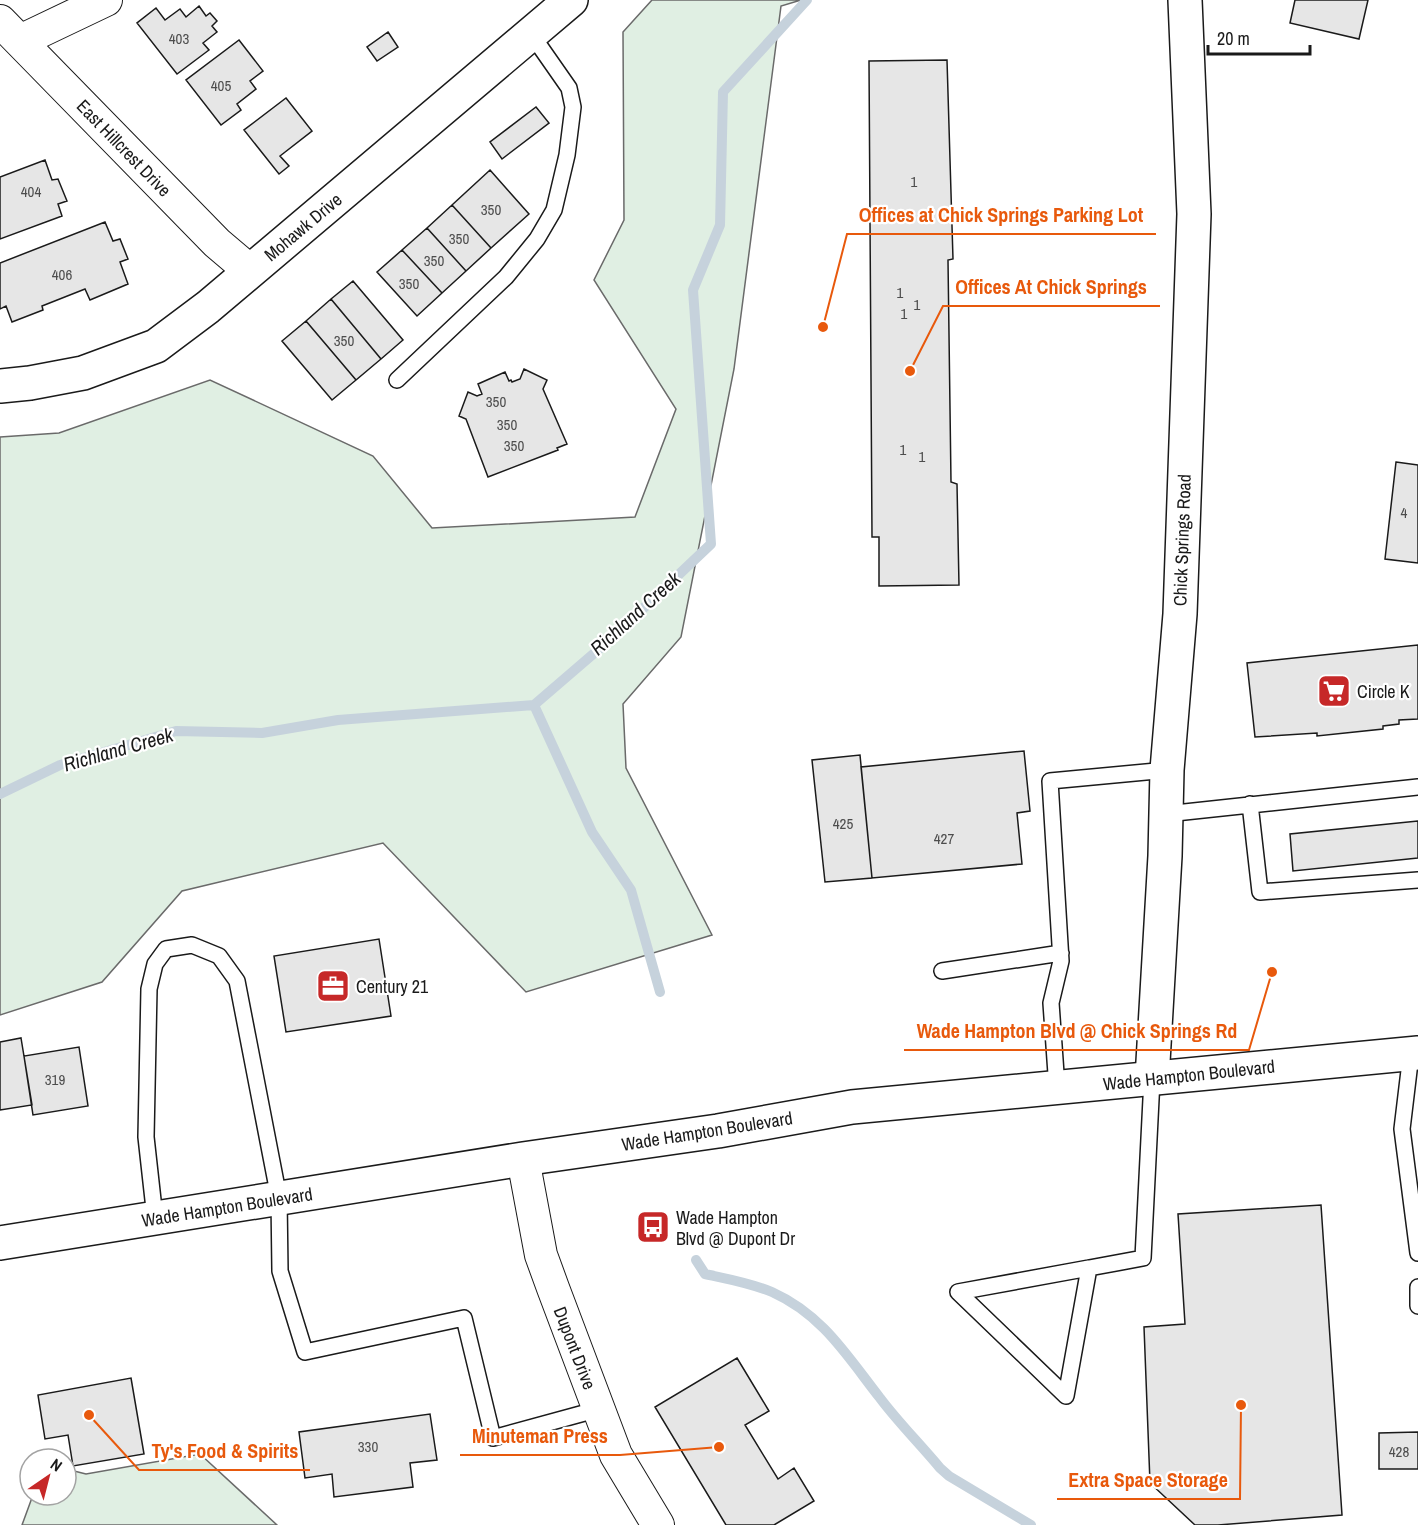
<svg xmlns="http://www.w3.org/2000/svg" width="1418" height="1525" viewBox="0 0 1418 1525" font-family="'Archivo Narrow',sans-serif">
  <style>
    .green { fill: #e0efe3; stroke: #6a6a6a; stroke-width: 1.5 }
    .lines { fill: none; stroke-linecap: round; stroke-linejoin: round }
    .stream { stroke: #c6d2dc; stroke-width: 10 }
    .building { fill: #e6e6e6; stroke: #1a1a1a; stroke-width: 1.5 }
    .service-casing { stroke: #1a1a1a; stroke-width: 18 }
    .minor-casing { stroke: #1a1a1a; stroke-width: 34 }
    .tertiary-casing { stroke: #1a1a1a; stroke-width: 36 }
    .primary-casing { stroke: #1a1a1a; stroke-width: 36 }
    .service { stroke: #fff; stroke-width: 15 }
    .minor { stroke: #fff; stroke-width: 32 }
    .tertiary { stroke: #fff; stroke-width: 33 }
    .primary { stroke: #fff; stroke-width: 33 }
    .labels { text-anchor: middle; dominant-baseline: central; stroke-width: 4.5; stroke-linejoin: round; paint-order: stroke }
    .number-label { font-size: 15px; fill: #4d4d4d }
    .street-label { font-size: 18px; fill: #1a1a1a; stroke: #fff }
    .poi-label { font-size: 18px; fill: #1a1a1a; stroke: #fff; text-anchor: start }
    .water-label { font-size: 20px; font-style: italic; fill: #1a1a1a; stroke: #fff }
    .leader { fill: none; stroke: #e8590c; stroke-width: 2 }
    .callout-dot { fill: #e8590c; stroke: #fff; stroke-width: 2 }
    .callout-label { font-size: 20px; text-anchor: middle; font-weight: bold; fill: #e8590c; stroke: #fff; stroke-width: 4.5; stroke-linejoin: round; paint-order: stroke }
  </style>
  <rect width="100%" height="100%" fill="#fff"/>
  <path class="green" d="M652 0H801L781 6 734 369 681 637 623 704 626 768 712 935 526 992 383 843 182 891 102 982 0 1015V437L59 433 210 380 373 456 432 528 635 517 676 409 594 280 624 220 623 32Z
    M200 1454 277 1525H22L33 1495H66V1469L86 1474Z"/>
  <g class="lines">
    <path class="stream" d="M534 705 592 832 631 890 660 992
      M0 794 60 765 176 731 262 733 338 720 534 705 613 637 711 544 693 290 720 225 723 92 807 0
      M696 1260 705 1274C728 1279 751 1283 772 1292 823 1315 847 1356 880 1398 898 1422 920 1444 940 1468L949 1476 1031 1525"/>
  </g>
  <path class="building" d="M1295 0H1368L1359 39 1290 23Z
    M199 6 206 16 210 13 217 21 212 26 217 32 203 43 209 50 177 74 137 23 156 8 165 20 180 9 186 17Z
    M388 32 398 47 377 61 367 47Z
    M239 40 263 71 250 81 256 89 237 104 241 110 221 125 186 80Z
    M947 60 953 259 948 260 951 482 957 484 959 585 879 586V537H872L869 61Z
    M286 98 312 131 280 156 289 166 279 174 244 130Z
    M536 107 549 123 502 159 490 142Z
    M45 160 52 180 58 179 67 201 58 204 62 216 0 239V177Z
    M490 170 529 214 491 248 452 205Z
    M452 205 491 248 466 271 427 228Z
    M105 222 113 241 120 239 128 259 120 262 128 284 90 300 85 289 42 306 43 310 12 322 6 306 0 309V263Z
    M427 228 466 271 442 293 402 250Z
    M402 250 442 293 417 316 377 272Z
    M353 281 403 340 381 359 331 299Z
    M331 299 381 359 356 380 306 321Z
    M306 321 356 380 332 400 282 341Z
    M524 369 547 380 543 389 567 444 557 448 558 450 488 477 466 419 459 416 468 392 477 396 482 394 478 384 505 372 509 381 511 380 512 382 520 379Z
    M1396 462 1418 465V563L1385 559Z
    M1418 645V719L1399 720V724L1383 726V729L1317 736V733L1255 737 1247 663Z
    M1024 751 1030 811 1017 813 1022 864 872 878 861 767Z
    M860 755 872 878 825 882 812 760Z
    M1418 821V858L1293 871 1290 834Z
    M379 939 391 1016 286 1032 274 956Z
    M21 1038 32 1105 0 1110V1042Z
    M79 1047 88 1106 33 1115 24 1056Z
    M1321 1205 1342 1515 1218 1525H1195L1150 1483 1144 1327 1185 1324 1178 1214Z
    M737 1358 769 1411 745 1425 778 1479 794 1468 814 1501 774 1525H726L655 1407Z
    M131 1378 144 1454 73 1466 68 1435 45 1439 38 1395Z
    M430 1414 437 1460 410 1463 413 1487 334 1497 332 1474 305 1478 299 1432Z
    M1418 1432V1469H1379V1433Z"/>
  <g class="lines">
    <g class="service-casing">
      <path id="service" d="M397 380 506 277 537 239 554 210 567 155 573 107 569 88 532 35
        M1250 804 1260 892 1418 880
        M1166 814 1418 787
        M942 971 1061 953
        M1411 1054 1402 1129 1418 1253
        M1057 1088 1051 1003 1061 961 1050 781 1167 770
        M155 1218 146 1137 149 989 155 964 166 949 192 945 219 956 237 981 279 1198 280 1271 305 1352 464 1318 493 1438 599 1409
        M1089 1268 1066 1396 958 1292Z
        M1089 1268 1143 1258 1152 1079
        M1418 1287V1306"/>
    </g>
    <g class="minor-casing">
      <path id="minor" d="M0 21 217 243 250 271
        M20 41 106 0
        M523 1159 541 1255 553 1288 616 1455 658 1525"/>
    </g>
    <g class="tertiary-casing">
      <path id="tertiary" d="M0 386 30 383 83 373 156 346 208 307 571 0
        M1152 1079 1165 856 1167 770 1180 614 1194 214 1185 0"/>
    </g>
    <g class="primary-casing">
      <path id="primary" d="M0 1243 523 1159 718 1131 852 1107 1418 1053"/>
    </g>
    <use href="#service" class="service"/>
    <use href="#minor" class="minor"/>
    <use href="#tertiary" class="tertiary"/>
    <use href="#primary" class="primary"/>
  </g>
  <defs>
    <g id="supermarket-square" transform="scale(1.725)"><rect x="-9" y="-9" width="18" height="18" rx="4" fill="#c62828" stroke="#fff"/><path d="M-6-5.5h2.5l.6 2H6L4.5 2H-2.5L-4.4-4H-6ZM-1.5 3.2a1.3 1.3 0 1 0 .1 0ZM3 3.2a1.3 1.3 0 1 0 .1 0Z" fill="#fff"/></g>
    <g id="office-square" transform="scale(1.725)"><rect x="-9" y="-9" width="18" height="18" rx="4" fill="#c62828" stroke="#fff"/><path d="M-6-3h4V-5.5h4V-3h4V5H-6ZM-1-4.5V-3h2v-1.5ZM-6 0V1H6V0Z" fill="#fff"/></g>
    <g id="bus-square" transform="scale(1.725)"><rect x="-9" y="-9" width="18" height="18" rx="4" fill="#c62828" stroke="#fff"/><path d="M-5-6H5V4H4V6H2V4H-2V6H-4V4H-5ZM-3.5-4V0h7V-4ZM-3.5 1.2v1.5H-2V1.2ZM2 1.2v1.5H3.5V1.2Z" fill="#fff"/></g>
  </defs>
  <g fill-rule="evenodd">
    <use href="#supermarket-square" x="1334" y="691"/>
    <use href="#office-square" x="333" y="986"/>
    <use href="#bus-square" x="653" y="1227"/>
  </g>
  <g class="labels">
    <g class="number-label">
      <text x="179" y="38">403</text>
      <text x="221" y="85">405</text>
      <text x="914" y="181">1</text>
      <text x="31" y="191">404</text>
      <text x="491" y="209">350</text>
      <text x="459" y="238">350</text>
      <text x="434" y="260">350</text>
      <text x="62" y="274">406</text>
      <text x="409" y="283">350</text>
      <text x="900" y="292">1</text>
      <text x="917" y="304">1</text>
      <text x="904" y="313">1</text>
      <text x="344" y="340">350</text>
      <text x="496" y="401">350</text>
      <text x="507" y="424">350</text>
      <text x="514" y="445">350</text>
      <text x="903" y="449">1</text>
      <text x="922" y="456">1</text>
      <text x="1404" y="512">4</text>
      <text x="843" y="823">425</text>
      <text x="944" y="838">427</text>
      <text x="55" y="1079">319</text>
      <text x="368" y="1446">330</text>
      <text x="1399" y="1451">428</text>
    </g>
    <g class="street-label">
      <text transform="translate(124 148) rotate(46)">East Hillcrest Drive</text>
      <text transform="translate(303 227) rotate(-40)">Mohawk Drive</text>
      <text transform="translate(1182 540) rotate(-88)">Chick Springs Road</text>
      <text transform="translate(1189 1075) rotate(-6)">Wade Hampton Boulevard</text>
      <text transform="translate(707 1131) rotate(-9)">Wade Hampton Boulevard</text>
      <text transform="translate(227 1207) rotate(-9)">Wade Hampton Boulevard</text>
      <text transform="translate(575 1348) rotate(69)">Dupont Drive</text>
    </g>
    <g class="poi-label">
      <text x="1357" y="691">Circle K</text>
      <text x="356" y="986">Century 21</text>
      <text x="676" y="1217">Wade Hampton<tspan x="676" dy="21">Blvd @ Dupont Dr</tspan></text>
    </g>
    <g class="water-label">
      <text transform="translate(635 613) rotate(-42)">Richland Creek</text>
      <text transform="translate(118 749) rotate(-16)">Richland Creek</text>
    </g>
  </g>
  <path class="leader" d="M823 327L847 234H1156M910 371L943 306H1160M1272 972L1249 1050H904M719 1447L620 1455H460M89 1415L139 1470H310M1241 1405L1240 1499H1057"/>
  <g class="callout-dot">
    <circle cx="823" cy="327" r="6"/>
    <circle cx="910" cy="371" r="6"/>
    <circle cx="1272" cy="972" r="6"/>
    <circle cx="719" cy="1447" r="6"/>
    <circle cx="89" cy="1415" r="6"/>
    <circle cx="1241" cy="1405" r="6"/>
  </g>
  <g class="callout-label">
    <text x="1001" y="222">Offices at Chick Springs Parking Lot</text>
    <text x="1051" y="294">Offices At Chick Springs</text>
    <text x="1077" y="1038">Wade Hampton Blvd @ Chick Springs Rd</text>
    <text x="540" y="1443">Minuteman Press</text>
    <text x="225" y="1458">Ty's Food &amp; Spirits</text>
    <text x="1148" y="1487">Extra Space Storage</text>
  </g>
  <g transform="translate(48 1477) rotate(35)"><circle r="28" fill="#ffffff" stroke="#a3a3a3" stroke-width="1.5"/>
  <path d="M0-4.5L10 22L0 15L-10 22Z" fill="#c62828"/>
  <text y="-9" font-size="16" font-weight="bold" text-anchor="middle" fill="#1a1a1a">N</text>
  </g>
  <path d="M1208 45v9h102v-9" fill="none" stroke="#1a1a1a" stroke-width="3"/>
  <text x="1217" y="45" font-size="18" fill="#1a1a1a" stroke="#ffffff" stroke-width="4.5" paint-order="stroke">20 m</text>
</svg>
